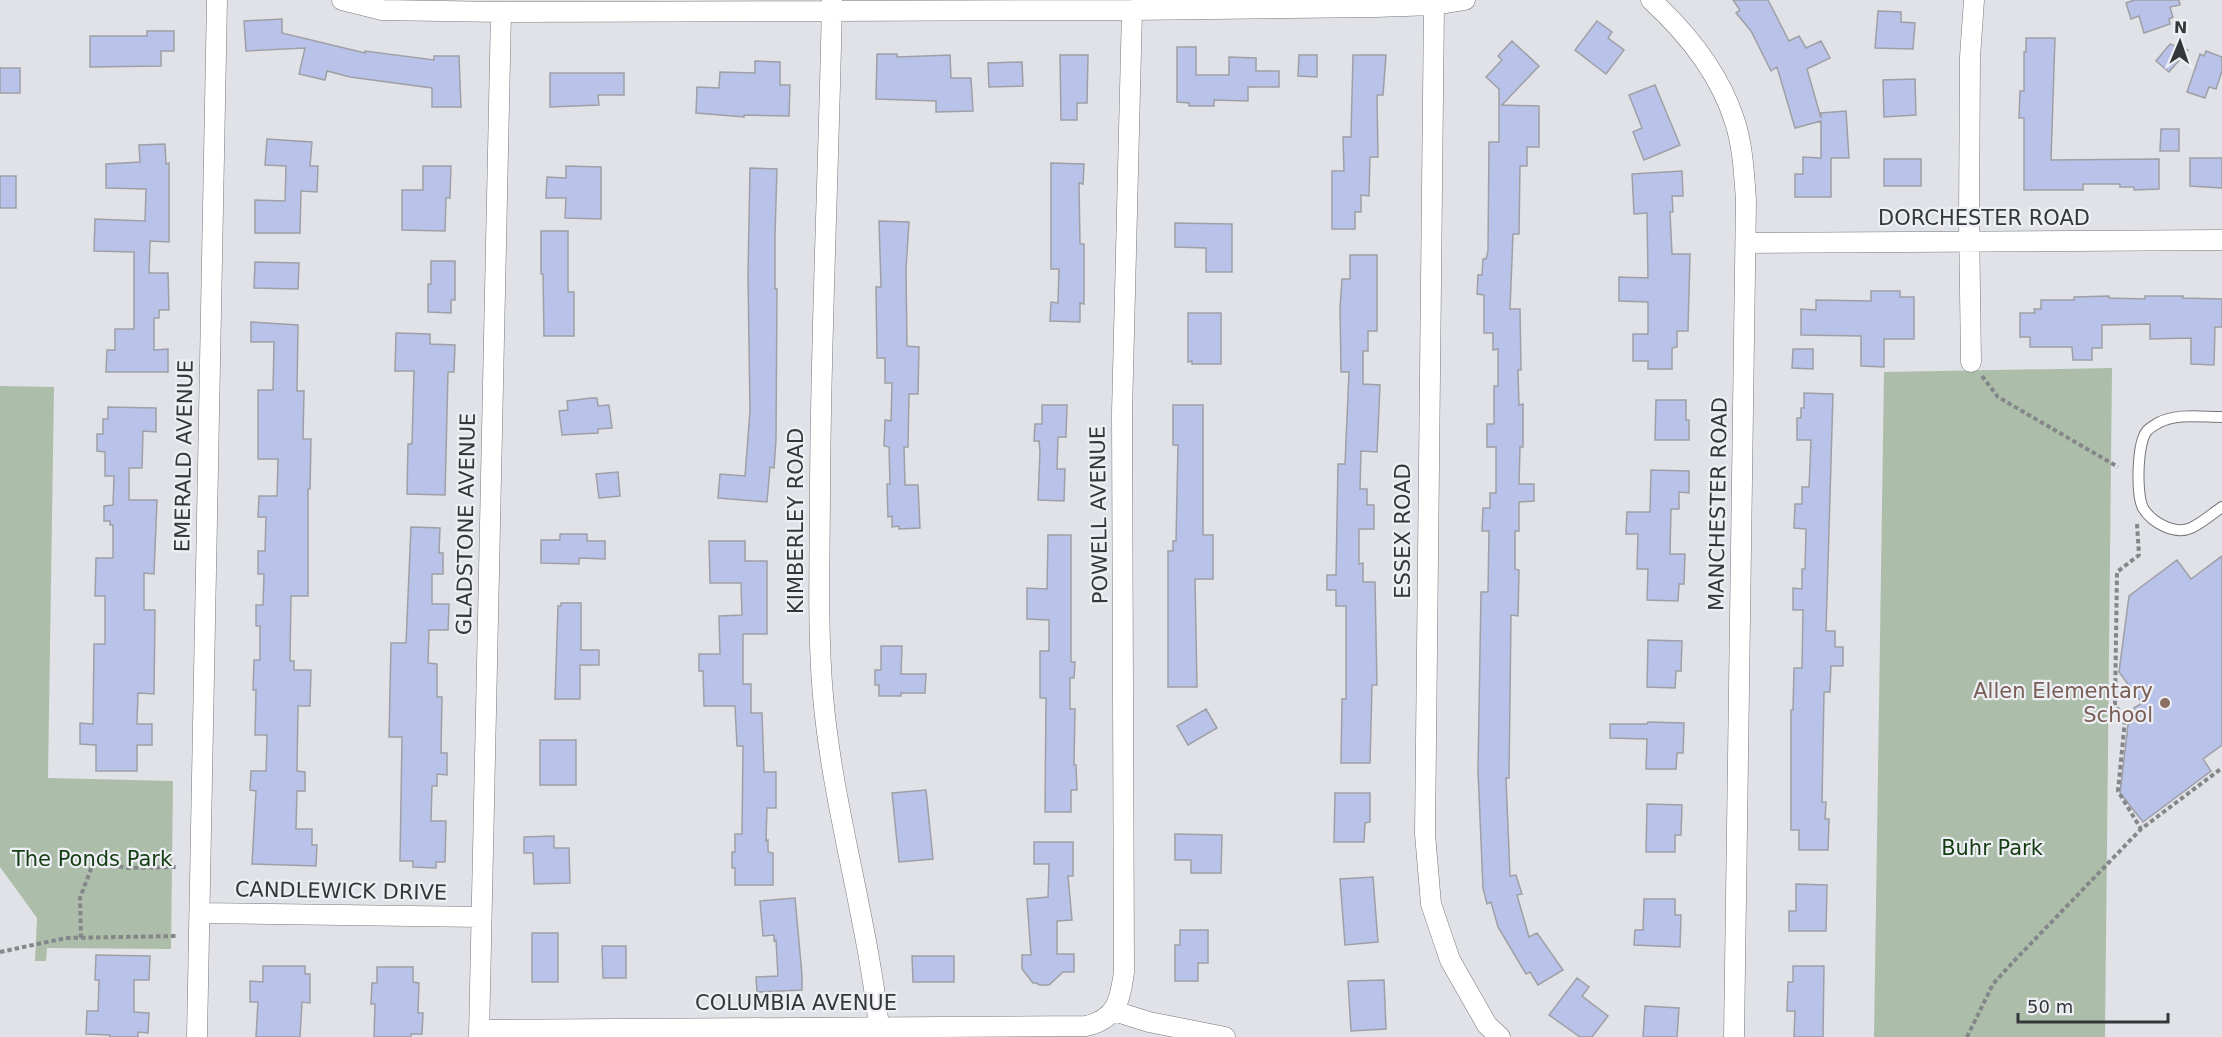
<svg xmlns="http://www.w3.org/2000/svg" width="2222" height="1037" viewBox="0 0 2222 1037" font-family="'DejaVu Sans',sans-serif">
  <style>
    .green { fill: #acbea9 }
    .building { fill: #b9c2e8; stroke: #9fa0a5; stroke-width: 1.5 }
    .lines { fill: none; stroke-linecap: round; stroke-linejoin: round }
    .lane-casing { stroke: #77787c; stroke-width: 12 }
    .street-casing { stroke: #77787c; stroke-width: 21 }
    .path { stroke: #858689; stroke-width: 4; stroke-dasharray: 4.5 3; stroke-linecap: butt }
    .lane { stroke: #fff; stroke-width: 10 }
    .street { stroke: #fff; stroke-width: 20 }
    .education-dot { fill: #8d6e63; stroke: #edeff4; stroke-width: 2 }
    .labels { text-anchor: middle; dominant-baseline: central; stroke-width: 4.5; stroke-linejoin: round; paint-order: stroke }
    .street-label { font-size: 21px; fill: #353638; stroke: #edeff4 }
    .education-label { font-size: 21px; fill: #785e54; stroke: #edeff4; text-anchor: end }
    .park-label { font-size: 21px; fill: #153d12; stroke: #edeff4 }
  </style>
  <rect width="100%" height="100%" fill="#e0e2e7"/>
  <path class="green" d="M2112 368 2105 1037H1874L1884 372Z
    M0 386 54 387 48 778 173 781 171 949 47 948 46 961H35L37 918 0 867Z"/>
  <path class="building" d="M1733 0H1768L1789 41 1799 36 1806 48 1821 41 1830 58 1807 69 1821 118V113L1846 111 1849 158H1831V197H1795V174H1803V157L1821 158V121L1795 128 1777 67 1771 71 1751 31 1736 13 1740 10Z
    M2134 0H2179L2180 5 2170 7 2173 17 2169 19 2170 24 2144 33 2139 16 2131 19 2126 3Z
    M1878 11 1901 12V22L1915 23 1913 49 1875 48Z
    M282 19V33L365 53V51L434 60V56H459L461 107H432V88L350 77 327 71 325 80 299 74 305 48 246 51 244 21Z
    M1597 21 1612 32 1608 38 1624 50 1606 74 1575 50Z
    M147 31H174V51H161V66L90 67V36H147Z
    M2026 38H2055L2051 160 2159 159V189L2134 190V187H2120V184H2083V190H2024V118H2019L2020 91H2024V52H2026Z
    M1512 41 1539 66 1502 105 1539 106V147H1527V166H1520L1519 234H1513L1510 309H1520L1521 370H1518L1519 405 1523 404V447H1520L1519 484H1534V501L1519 502V531H1515V569L1519 570 1518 616 1511 615 1509 778H1506L1510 876 1516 875 1522 894 1517 895 1529 937 1537 933 1563 970 1538 985 1530 972 1526 974 1498 927 1491 902 1487 904 1483 888 1478 771 1481 592H1488L1489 531H1482L1483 508H1490V493H1496V447H1487V424H1494V386H1498V349L1493 350V333H1484V295L1477 294 1478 275H1482L1483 259H1486L1488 251 1489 142H1499V89L1486 77 1502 60 1498 56Z
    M2170 44 2188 50 2169 72 2156 61Z
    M1177 47H1196V75H1229V57L1256 58V71H1279V87H1248V101L1214 100V106H1189V103L1177 102Z
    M2206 51 2222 57V71L2216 89 2209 87 2205 98 2187 92 2200 54 2204 56Z
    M877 54H897V57L950 55 951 78H971L973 111 936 112V101L876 99Z
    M1060 55H1088L1087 103H1077V120H1061Z
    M1299 55H1317V77L1298 76Z
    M1353 55H1386L1383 95H1377L1378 157H1370L1369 196 1361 195V212H1355V229H1332V171H1344L1343 137H1351Z
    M755 61 780 62V85H790L789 116 744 115V117L696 113 697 87 719 88 720 72 755 73Z
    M1022 62 1023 86 989 87 988 63Z
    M0 68H20V93H0Z
    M550 73H624V95H598L599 105 550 107Z
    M1915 79 1916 115 1884 117 1883 80Z
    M1655 85 1680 145 1644 160 1633 132 1642 128 1629 95Z
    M2161 129H2179V151H2160Z
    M267 139 312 142 310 166H318L317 192 301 191 300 233H255V200L285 201 286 166 265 165Z
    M165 144 166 164 169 163V242L150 241 149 273H168L169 310H159V318H154V350L168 349V372H106L107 350H115V329H134V252L94 251 95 219 145 221 146 189 106 188V164L140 162 139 145Z
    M2190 158H2222V188L2190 186Z
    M1884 159H1921V186H1884Z
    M1051 163 1084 164 1083 184 1079 183 1080 244H1084V304L1080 303V322L1050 321 1051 302 1058 303 1059 269H1051Z
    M423 166H451L450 198H446L445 231 402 230V190H423Z
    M566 166 601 167V219L565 218 566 198H546L547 177 566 178Z
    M750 168 777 169 775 234V289H777L776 440 774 468 770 467 767 502 718 498 720 474 745 476 750 411 748 276Z
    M1682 171 1683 196H1672L1673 212H1670L1672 254H1690L1688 331H1677V347L1672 348V369H1648V361H1633V334H1648V302L1619 301V277L1648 278 1647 213 1634 214 1632 174Z
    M0 176H16V208H0Z
    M879 221 909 222 906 269 907 346 919 347 918 394H909L908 447H904L905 485H918L920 528 899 529V526L892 527V516L888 517 887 484H890L889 447 884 446 885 420 891 421 892 383H885V358H877L876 287H881Z
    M1175 223 1232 224V272H1206V248L1175 247Z
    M541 231H568V292H574V336H544L543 274H541Z
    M1350 255H1377V331H1368V351H1363V384L1380 385 1377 452 1361 451 1360 489H1367V505H1374V529H1359V564L1363 563V582H1375L1377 685H1372L1370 763H1341L1342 699H1346V606H1336V590H1327V575H1336L1338 464H1345L1349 372H1341L1340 309 1342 279H1350Z
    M431 261H455V300H451V313L428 312V284H431Z
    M255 262 299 263 298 289 254 288Z
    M1871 291H1900V297H1914V339H1884V367L1861 366V336L1801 335V309L1816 310V300L1871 301Z
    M2109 296V298L2145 299V296H2183V298L2222 299V327H2215L2214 365 2191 364V338L2150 339V324L2102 325V348H2092V360H2073L2072 347H2030V337H2020V313H2035L2034 309H2041V300H2074V297Z
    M1188 313H1221V364H1192V361L1188 362Z
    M251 322 298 325 297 391H304L303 439H311L310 489H308V596H291L290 661H294V670H311L310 706H298L297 771 305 772V791H297L296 829H312V845H317L316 866 252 864 256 791 250 790 251 771H266L267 735H255L256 690H253L254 660H260V626H256V605H263L264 574H258V551H265L266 517H258L259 496H277L278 459H258V390H273L274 342H251Z
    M396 333 430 334V344L455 345 454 372H448L445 495 407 494 408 444H412L414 371H395Z
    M1793 349H1813V369L1792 368Z
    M1804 393 1833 394 1826 631H1835V647H1843V666H1831L1830 692H1824L1822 802H1826L1825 819H1829L1828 850H1799V830H1791V710H1793L1794 668H1802L1803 610H1793V588L1802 589V569H1805L1806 529 1794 528 1795 504H1802V487H1809L1811 440H1797V418H1801V408H1804Z
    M591 398H597L598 406 609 405 612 428 598 429V433L562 435 559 411 568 410 567 401Z
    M1656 400H1686V420H1689V440H1655Z
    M1042 405H1067L1066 437H1058L1057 469H1065L1064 501 1038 500 1040 452 1039 441H1034L1035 424H1042Z
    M1173 405H1203V535H1213V579H1195L1197 687H1168V551H1173V541H1176L1178 445H1173Z
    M108 407 156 408V432L143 431 142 468H129V500H157L154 574 144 573V610H155L154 694 138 693 137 724H152V745H137V771H96V745L80 744V723L93 724 94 644H105V596H95L96 558H113V525H110V521H104V506L113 505 114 476H105V452L97 451V434H103V419H108Z
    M1651 470 1689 471V493L1679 492V509H1671L1670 554H1685L1684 584H1679L1678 601 1647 600 1648 569H1637L1638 534H1626L1627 512H1650Z
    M618 472 620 496 599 498 596 474Z
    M411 527 440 528 439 553H443V574H432V604H449L448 630H429L428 663 437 664V697H442L441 753H447V775L437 774V786H432L431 821H446L445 862H436V868L413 867V861H400L402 737H389L391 643H406Z
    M560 534H587V541H605V559L579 558V564L541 563V540H560Z
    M1048 535H1071V662H1075L1074 678H1070V709H1075L1074 765H1076L1077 790H1071V812H1045L1046 698H1040V651H1049V620L1027 619V588L1047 589Z
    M709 541H745V561H767V634H743V684H751V713H762L764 772H776V808H767L766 841 768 840V852L773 853V885H735V868H732V852H735V834H742L743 746H737L735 706H704L703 671H699V654H720L719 616 742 615 741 583H710Z
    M2222 556V745L2203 759 2211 771 2143 822 2120 793 2128 725 2140 716 2134 708 2142 703 2119 672 2129 596 2177 560 2191 579Z
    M561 603H581V650H599V665H580V699H555L558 606H561Z
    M1648 640 1682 641 1681 671H1676L1675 688 1647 687Z
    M881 646H902L901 674H926L925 693H901V696H879V685H875V670H881Z
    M1206 709 1217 728 1188 745 1177 726Z
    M1648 722 1684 723 1683 753H1677L1676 769H1646L1647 739 1610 738V724H1647Z
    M540 740H576V785H540Z
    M926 790 933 859 899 862 892 793Z
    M1335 793H1370V822L1365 823 1364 842H1334Z
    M1647 804 1682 805 1681 835H1675V852H1646Z
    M1175 834 1222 835 1221 873H1191V860H1175Z
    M554 836V848H569L570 883 534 884 533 853H524V837Z
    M1034 842H1073V876H1068L1072 920 1057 921V954H1074V972H1063L1049 985H1039L1037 983H1033L1022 969V955H1031L1027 899 1048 897 1049 864H1034Z
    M1373 877 1378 942 1345 945 1340 879Z
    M1796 884 1827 885 1826 931H1789V911H1796Z
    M795 898 802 975V990L757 992 756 977 778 976 776 940 774 941V935L763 936 760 901Z
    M1644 899H1675V915H1681L1680 947 1634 945 1635 930H1643Z
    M1180 930H1208V963H1198V981H1175V945H1180Z
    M532 933H558V982H532Z
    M602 946H626V978H603Z
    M96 955 150 956 149 980H134V1012L149 1013 148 1033 138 1032V1037H110V1035L86 1034 87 1011H98L99 980H95Z
    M912 956H954V982H913Z
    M263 966H305V974H310V1003L302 1002 300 1037H256L258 1002H250V981L263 982Z
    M1793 966H1824L1823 1037H1794L1795 1011H1787L1788 982H1793Z
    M377 967H413V982L419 983 418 1013H423L422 1034H411V1037H374L375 1004H371L372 983H377Z
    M1577 978 1589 987 1582 996 1608 1016 1592 1037H1580L1549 1015Z
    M1384 980 1386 1029 1351 1031 1348 981Z
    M1645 1006 1679 1008 1677 1037H1643Z"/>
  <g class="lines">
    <g class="lane-casing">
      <path id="lane" d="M2222 417C2202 417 2176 413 2158 423 2155 425 2149 428 2147 431 2137 442 2136 495 2143 508 2152 523 2175 535 2191 528 2202 523 2212 514 2222 507"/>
    </g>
    <g class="street-casing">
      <path id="street" d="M342 0 382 10 501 12 1132 10 1375 7 1434 5 1465 0
        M832 0C829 162 821 325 820 487 820 557 817 627 823 696 833 811 869 922 880 1037
        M1651 0C1687 33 1720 74 1735 122 1743 147 1744 174 1746 200L1734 1037
        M1434 5 1425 834 1431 904 1450 960 1487 1025 1500 1037
        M1746 243 2222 240
        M1971 362 1969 219 1970 57 1974 0
        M200 913 481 917
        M1114 1011 1149 1022 1225 1037
        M479 1030 1086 1026C1117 1019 1120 1000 1124 972L1122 413 1132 10
        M197 1037 217 0
        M479 1037 501 12"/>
    </g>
    <path class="path" d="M1982 376 1998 397 2118 467
      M2137 524 2139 555 2117 572 2115 705 2125 720 2118 791 2141 829
      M81 938 80 898 94 861 127 868 177 867
      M0 952 66 938 176 936
      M1967 1037 1993 984 2014 961 2141 829 2222 768"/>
    <use href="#lane" class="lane"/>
    <use href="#street" class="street"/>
  </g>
  <circle class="education-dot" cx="2165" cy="703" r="6"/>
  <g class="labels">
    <g class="street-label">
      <text x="1984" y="218">DORCHESTER ROAD</text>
      <text transform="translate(184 456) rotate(-89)">EMERALD AVENUE</text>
      <text transform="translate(1718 504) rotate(-89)">MANCHESTER ROAD</text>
      <text transform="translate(1099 515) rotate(-91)">POWELL AVENUE</text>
      <text transform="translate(796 521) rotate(-90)">KIMBERLEY ROAD</text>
      <text transform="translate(466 524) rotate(-89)">GLADSTONE AVENUE</text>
      <text transform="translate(1403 531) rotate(-90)">ESSEX ROAD</text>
      <text transform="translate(341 891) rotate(1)">CANDLEWICK DRIVE</text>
      <text x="796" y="1003">COLUMBIA AVENUE</text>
    </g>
    <g class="education-label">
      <text x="2153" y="691">Allen Elementary<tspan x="2153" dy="24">School</tspan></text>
    </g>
    <g class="park-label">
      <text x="1992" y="848">Buhr Park</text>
      <text x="92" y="859">The Ponds Park</text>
    </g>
  </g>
  <g transform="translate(2180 42) rotate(2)" stroke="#edeff4" stroke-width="4.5" paint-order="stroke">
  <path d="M0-4.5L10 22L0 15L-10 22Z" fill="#353638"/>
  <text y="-9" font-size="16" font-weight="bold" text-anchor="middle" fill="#353638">N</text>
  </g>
  <path d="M2018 1013v9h150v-9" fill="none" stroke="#353638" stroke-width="3"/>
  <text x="2027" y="1013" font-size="18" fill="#353638" stroke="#edeff4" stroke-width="4.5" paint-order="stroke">50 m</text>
</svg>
